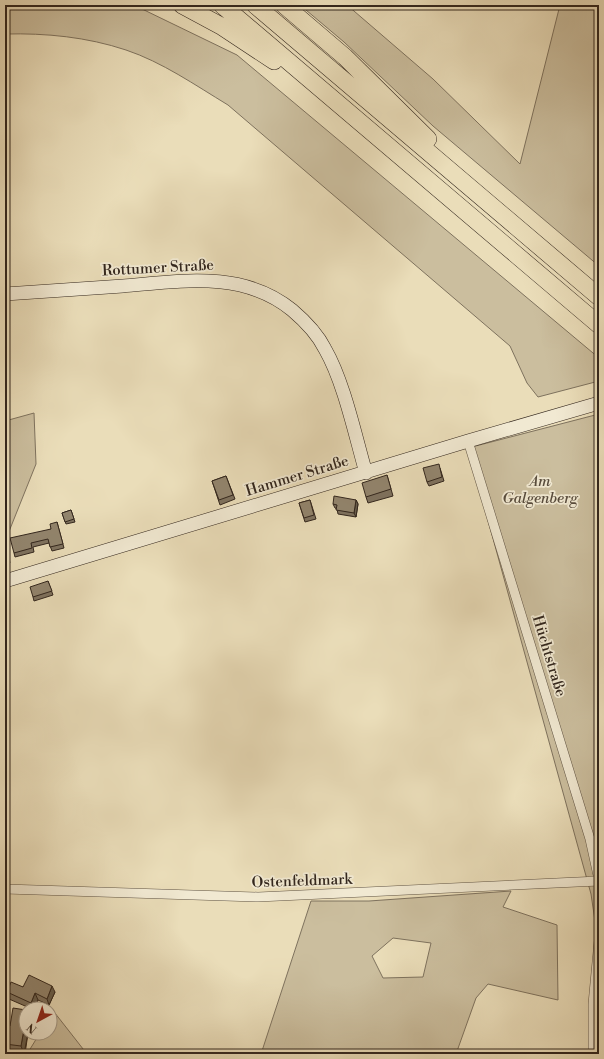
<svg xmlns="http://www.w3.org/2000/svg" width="604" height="1059" viewBox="0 0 604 1059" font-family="'Libre Bodoni',serif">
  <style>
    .green { fill: #cbbe9e; stroke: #7e725e; fill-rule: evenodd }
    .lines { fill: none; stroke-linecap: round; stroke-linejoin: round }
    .street-casing { stroke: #605444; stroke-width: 10 }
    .secondary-casing { stroke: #32261d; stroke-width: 14 }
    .highway-casing { stroke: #32261d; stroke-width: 18 }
    .street { stroke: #f1e9d2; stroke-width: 9 }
    .secondary { stroke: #f1e9d2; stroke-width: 13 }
    .highway { stroke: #eaddb9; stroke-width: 17 }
    .wall { fill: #7e725f; stroke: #32261d }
    .shaded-wall { fill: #665d4d; stroke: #32261d }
    .building { fill: #92856e; stroke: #32261d }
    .labels { text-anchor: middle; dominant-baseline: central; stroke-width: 3.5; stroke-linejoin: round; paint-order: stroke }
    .street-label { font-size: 15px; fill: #32261d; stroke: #f1e9d2 }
    .park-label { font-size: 15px; font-style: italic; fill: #584c3d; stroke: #f1e9d2 }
  </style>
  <rect width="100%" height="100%" fill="#eaddb9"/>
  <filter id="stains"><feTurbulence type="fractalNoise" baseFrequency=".005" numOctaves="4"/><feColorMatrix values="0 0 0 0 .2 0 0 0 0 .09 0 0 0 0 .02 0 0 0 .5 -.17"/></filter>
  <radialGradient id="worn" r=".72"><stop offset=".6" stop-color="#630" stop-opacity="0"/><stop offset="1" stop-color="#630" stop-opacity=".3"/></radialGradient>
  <path class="green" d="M5 5H124L140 8 237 55 599 358V381L538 397 527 383 510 346 228 105C195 85 162 62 126 50 87 37 46 33 5 34Z
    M300 5H347L433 79 520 164 560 5H599V266L433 126 344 42Z
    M34 413 36 464 6 539 10 563 5 565V421Z
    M599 414V948L591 894 468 448Z
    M511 891 503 907 557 925 558 1000 488 984 476 998 456 1054H261L311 901H369ZM393 938 431 943 423 977 383 978 372 956Z
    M51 1008 87 1054H27L40 1033H50Z"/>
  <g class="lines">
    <g class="street-casing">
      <path id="street" d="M468 441 590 839 599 880
        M5 889 258 897 599 881
        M593 1054V1004L599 941V899"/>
    </g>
    <g class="secondary-casing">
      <path id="secondary" d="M5 294C44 291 84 289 123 286 181 281 243 270 292 310 305 321 317 333 325 349 344 382 355 435 366 473
        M5 581 468 441 599 403"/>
    </g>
    <g class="highway-casing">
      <path id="highway" d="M182 5 221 26 274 61
        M222 5 599 325
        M255 5 599 297
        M284 5 345 57 428 139"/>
    </g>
    <use href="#street" class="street"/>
    <use href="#secondary" class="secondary"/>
    <use href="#highway" class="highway"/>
  </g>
  <path class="wall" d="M440 468 444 481 429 486 427 482Z
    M387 475 393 496 368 503 366 497Z
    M226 476 235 499 220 505 212 481Z
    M310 500 316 519 305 522 299 503Z
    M356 500 358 504 356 517 338 514 337 509 335 508 333 504Z
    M71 510 75 522 66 524 62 513Z
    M57 522 64 548 52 551 49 543 33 547 34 552 15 557 14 553 51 529Z
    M48 581 53 595 34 601 33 597Z
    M23 987 55 992 49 1005 38 1000 34 1009H32L9 999 7 992Z
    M5 1025 28 1033 25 1054H20L5 1052Z"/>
  <path class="shaded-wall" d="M356 500 358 504 356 517 354 513Z
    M52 986 55 992 49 1005 47 999Z
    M35 993 38 1000 33 1009 31 1003Z
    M26 1018V1033H28L24 1054 21 1046Z"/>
  <path class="building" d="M439 464 442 477 427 482 423 468Z
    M387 475 391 489 366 497 362 483Z
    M226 476 233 495 219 500 212 481Z
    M334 496 356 500 354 513 336 510 337 505 333 504Z
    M310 500 314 515 304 518 299 503Z
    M71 510 74 519 65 522 62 513Z
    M57 522 63 544 50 547 48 539 31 543 32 548 14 553 10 538 51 529 50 524Z
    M48 581 52 591 33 597 30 587Z
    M29 975 52 986 47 999 35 993 31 1003 7 992 11 982 23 987Z
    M13 1008 26 1010V1018L21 1046 5 1044V1025L10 1026Z"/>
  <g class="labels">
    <g class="street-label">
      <text transform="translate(158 268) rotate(-3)">Rottumer Straße</text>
      <text transform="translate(297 476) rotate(-17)">Hammer Straße</text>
      <text transform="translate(549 656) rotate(73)">Hüchtstraße</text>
      <text transform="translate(302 881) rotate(-2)">Ostenfeldmark</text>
    </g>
    <g class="park-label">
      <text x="540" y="481">Am<tspan x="540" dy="17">Galgenberg</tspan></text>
    </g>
  </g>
  <rect width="604" height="1059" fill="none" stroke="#eaddb9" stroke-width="20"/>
  <rect x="6" y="6" width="592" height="1047" fill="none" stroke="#32261d" stroke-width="2"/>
  <rect x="10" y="10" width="584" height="1039" fill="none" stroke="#32261d"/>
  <g transform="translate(38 1021) rotate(220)"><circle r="19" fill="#f1e9d2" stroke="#a59b8a"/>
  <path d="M0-3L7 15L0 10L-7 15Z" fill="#8f2418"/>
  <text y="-6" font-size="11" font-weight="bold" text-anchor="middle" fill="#32261d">N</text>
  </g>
  <rect width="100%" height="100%" filter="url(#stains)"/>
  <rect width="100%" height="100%" fill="url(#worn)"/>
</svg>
